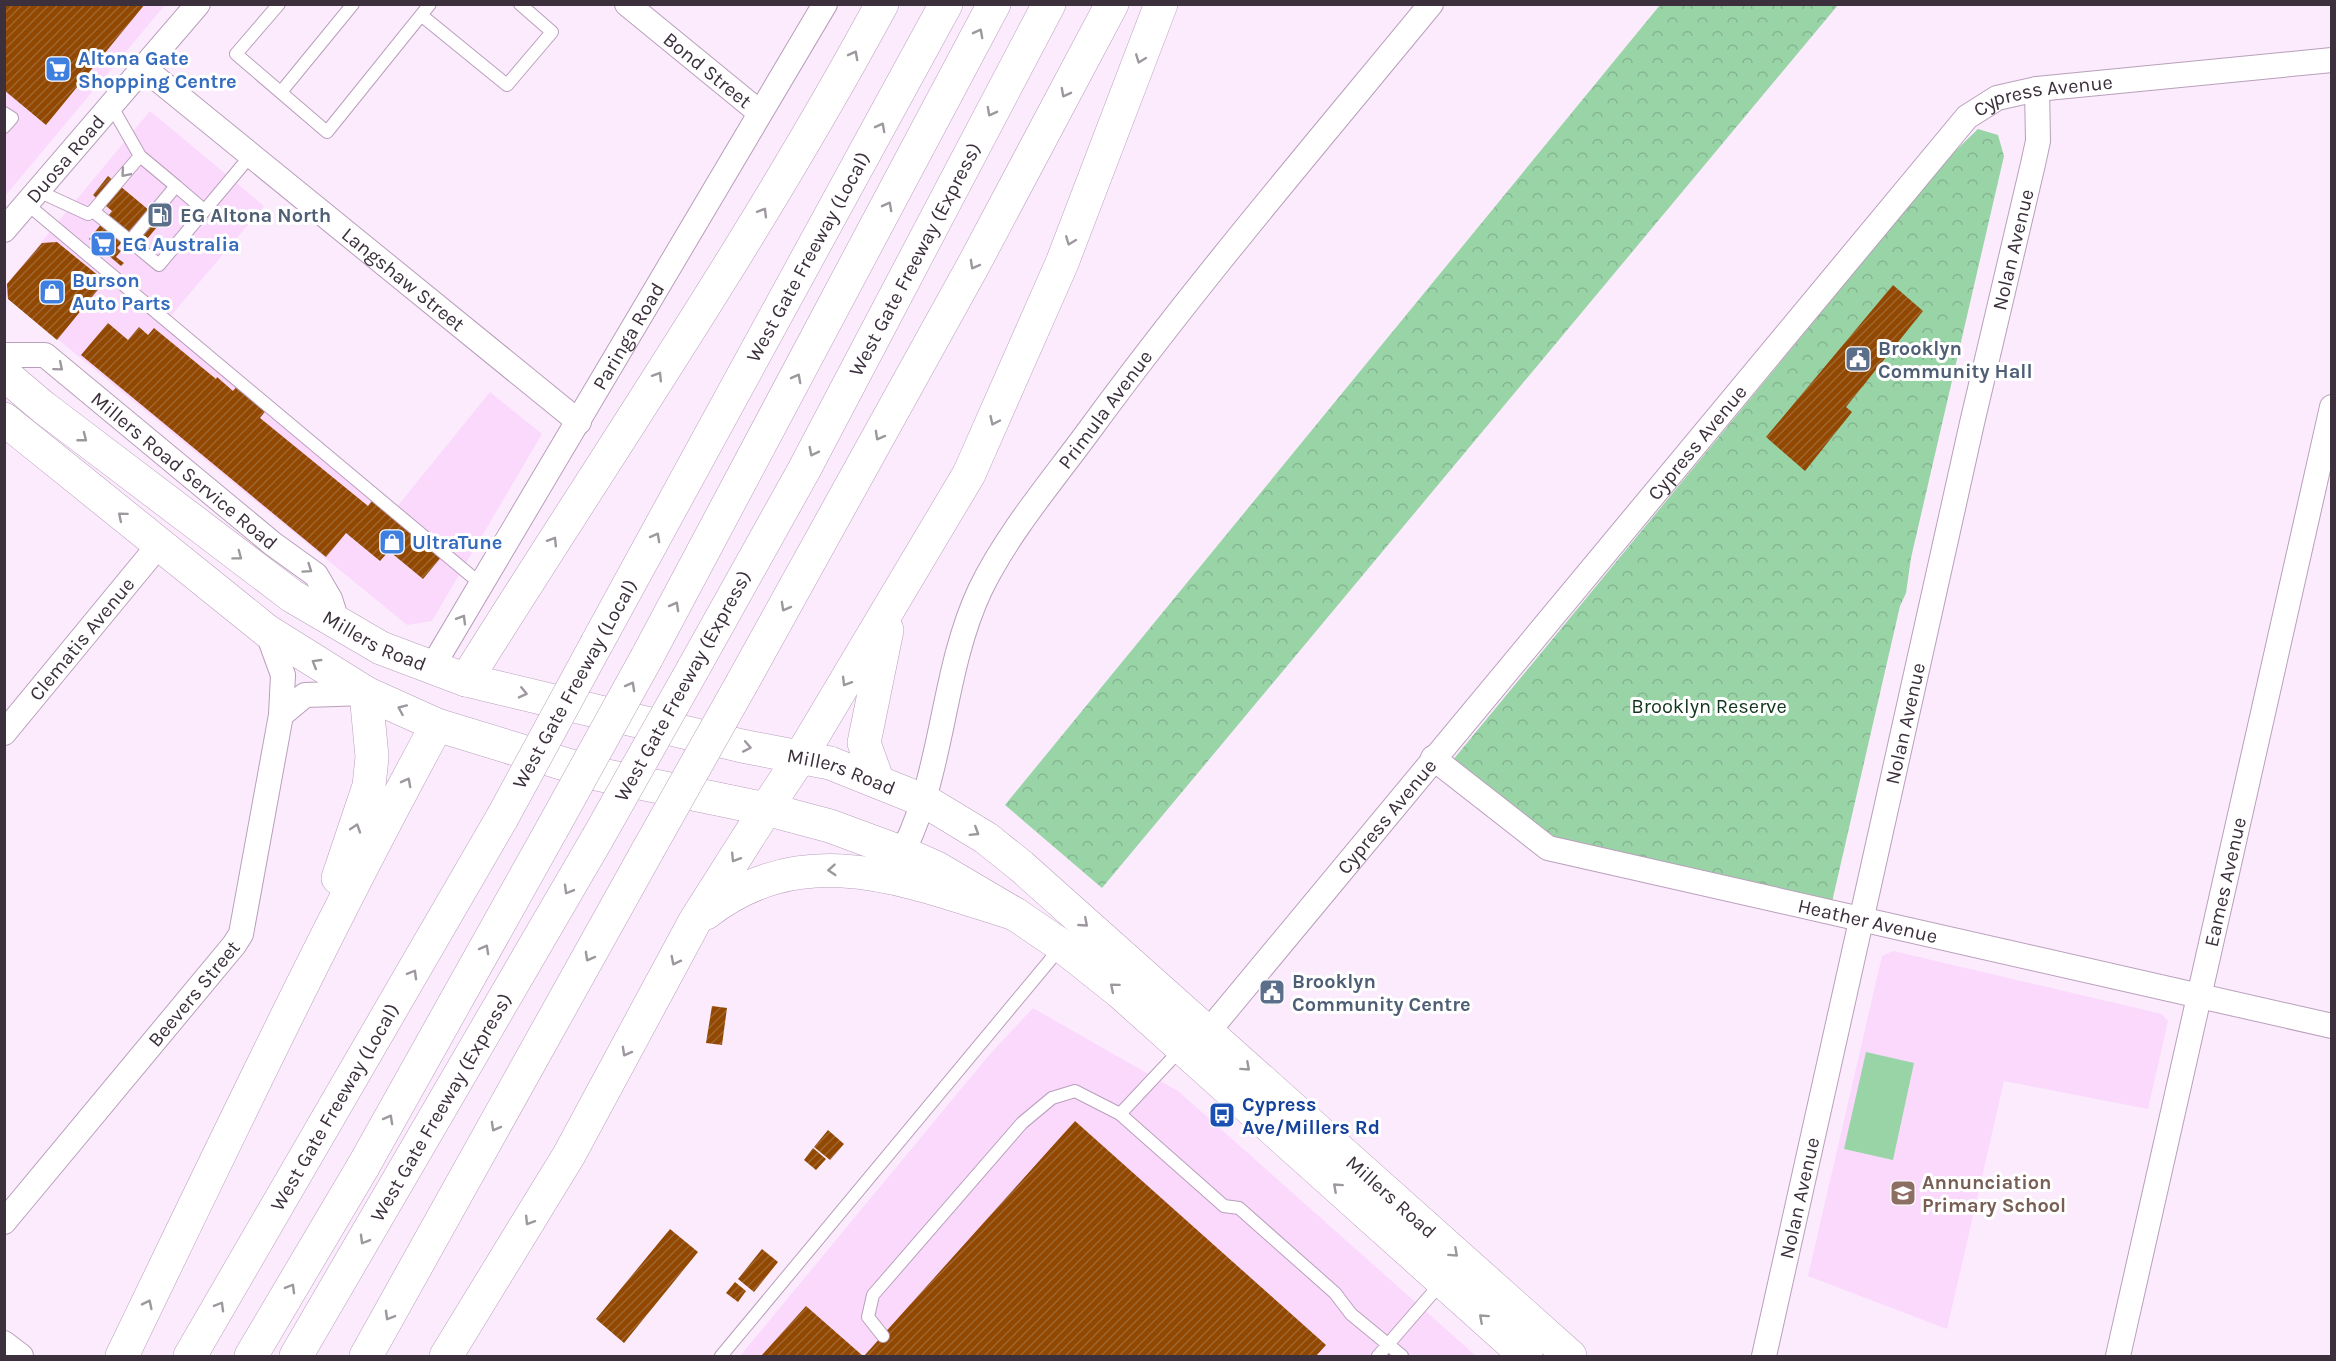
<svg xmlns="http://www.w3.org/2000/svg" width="2336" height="1361" viewBox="0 0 2336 1361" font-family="Karla,sans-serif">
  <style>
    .built { fill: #fad9fd }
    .grass { fill: #99d4a7 }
    .park { fill: url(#park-crowns) }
    .building { fill: url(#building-hatch) }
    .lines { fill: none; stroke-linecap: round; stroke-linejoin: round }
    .lane-casing { stroke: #b99fbb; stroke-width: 14 }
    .street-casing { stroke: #b99fbb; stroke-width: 26 }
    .primary-casing { stroke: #b99fbb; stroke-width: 34 }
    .highway-casing { stroke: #b99fbb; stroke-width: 34 }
    .lane { stroke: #fff; stroke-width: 12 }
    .street { stroke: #fff; stroke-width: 24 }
    .primary { stroke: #fff; stroke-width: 33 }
    .highway { stroke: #fff; stroke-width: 33 }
    .highway-bridge-casing { stroke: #b99fbb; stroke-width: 34; stroke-linecap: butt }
    .highway-bridge { stroke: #fff; stroke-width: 33 }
    .oneway { stroke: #9d989e }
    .labels { text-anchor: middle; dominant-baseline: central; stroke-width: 6; stroke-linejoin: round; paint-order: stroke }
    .shop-label { font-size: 20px; font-weight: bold; fill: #366cbe; stroke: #fff; text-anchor: start }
    .street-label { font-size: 20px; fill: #3b303c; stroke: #fff }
    .service-label { font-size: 20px; font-weight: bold; fill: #4e5e75; stroke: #fff; text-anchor: start }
    .park-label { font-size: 20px; fill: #11351c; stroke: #fff }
    .transit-label { font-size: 20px; font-weight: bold; fill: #164399; stroke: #fff; text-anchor: start }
    .education-label { font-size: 20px; font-weight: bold; fill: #785e54; stroke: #fff; text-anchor: start }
  </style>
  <defs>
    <pattern id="park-crowns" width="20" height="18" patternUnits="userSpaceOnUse" patternTransform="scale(1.5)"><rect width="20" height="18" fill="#99d4a7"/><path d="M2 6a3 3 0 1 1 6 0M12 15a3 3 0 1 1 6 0" fill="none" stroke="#85b691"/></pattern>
    <pattern id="building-hatch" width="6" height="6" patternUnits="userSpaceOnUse" patternTransform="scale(1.5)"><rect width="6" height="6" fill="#924800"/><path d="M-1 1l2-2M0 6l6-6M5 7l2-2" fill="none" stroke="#9e6631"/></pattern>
  </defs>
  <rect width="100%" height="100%" fill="#fbebfd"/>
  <path class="built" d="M5 5H165L5 196Z
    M150 111 264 206 169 318 396 508 490 392 542 434 432 621 407 625 5 296V286Z
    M1893 951 2162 1014 2168 1021 2148 1109 2004 1081 1947 1329 1808 1276 1882 956Z
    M1033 1008 1178 1091 1476 1356H740L990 1054Z"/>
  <path class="grass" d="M1866 1052 1914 1063 1893 1160 1844 1149Z"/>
  <path class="park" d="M1660 5H1838L1102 888 1005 805Z
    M1978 129 1998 135 2004 156 1911 558 1906 593 1900 606 1832 902 1549 838 1448 766 1951 155Z"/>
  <path class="building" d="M4 4H145L46 125 4 90Z
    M108 176 162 221 147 239 134 228 117 248 121 251 116 257 124 263 121 266 89 239 112 211 93 195Z
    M57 242 105 281 57 340 8 299 7 284 42 243Z
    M1893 285 1923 311 1846 407 1852 412 1805 471 1766 437Z
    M108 323 128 340 139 327 148 335 154 328 216 379 217 377 233 391 238 385 267 409 260 418 368 506 374 498 443 555 423 579 389 551 380 561 346 533 326 557 81 355Z
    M712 1006 727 1008 722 1045 706 1043Z
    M1075 1121 1326 1345 1316 1356H864Z
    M828 1130 844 1144 830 1160 814 1147Z
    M813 1148 826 1159 816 1170 804 1160Z
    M670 1229 698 1252 624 1343 596 1319Z
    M762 1249 778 1262 754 1292 738 1279Z
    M735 1282 746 1291 738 1302 726 1293Z
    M806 1306 863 1356H761Z"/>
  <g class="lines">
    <g class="lane-casing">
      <path id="lane" d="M279 4 236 54 327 132 430 4
        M421 15 507 85 552 32 520 4
        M281 92 353 4
        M4 113 12 118 4 127
        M140 156 176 186
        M38 191 88 214 93 211 140 156 112 107
        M27 204 482 585
        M204 210 176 186 130 241 159 265 251 155
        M93 211 130 241
        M1120 1114 1181 1049
        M883 1336 868 1317 873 1295 1022 1123 1052 1098 1075 1091 1120 1114 1224 1206 1239 1208 1335 1293 1351 1314 1402 1356
        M721 1356 1061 947
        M1378 1356 1442 1282"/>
    </g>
    <g class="street-casing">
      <g id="street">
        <path id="s1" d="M627 4 759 112"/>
        <path id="s2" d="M145 69 579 422"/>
        <path id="s3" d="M4 230 198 4"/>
        <path id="s4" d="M4 355H45L273 544 316 575 330 599 338 624"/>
        <path id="s5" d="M431 669 825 4"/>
        <path d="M281 715 305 695 366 693"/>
        <path id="s6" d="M4 733 158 546"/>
        <path id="s7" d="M1433 758 1548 848 2332 1026"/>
        <path id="s8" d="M895 866C945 781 939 678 980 590 1008 532 1053 480 1091 428 1198 282 1316 144 1431 4"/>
        <path id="s9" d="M1197 1045 1967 117 1997 98 2037 89 2332 60"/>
        <path id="s10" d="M4 1222 234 945 241 934 281 715 283 675 267 631"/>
        <path d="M4 1343 21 1356"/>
        <path id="s11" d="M1764 1356 1972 423 2033 164 2038 141 2037 89"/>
        <path id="s12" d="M2118 1356 2332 407"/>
      </g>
    </g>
    <g class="primary-casing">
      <g id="primary">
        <path id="s13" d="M4 374 43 407 292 596 381 648 466 680 742 746 830 763 925 801 986 838 1021 866 1570 1356"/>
        <path d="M4 419 267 631 366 693 437 725 597 774 766 809 830 826 903 853 935 867 1015 914 1062 946 1120 992 1526 1356"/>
        <path d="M766 809 801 756"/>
      </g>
    </g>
    <g class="highway-casing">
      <g id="highway">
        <path id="s14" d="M597 643 946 4"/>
        <path d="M647 657 994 4"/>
        <path id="s15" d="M693 669 804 470 1049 4"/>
        <path d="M466 680C606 456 756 237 882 4"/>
        <path d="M742 683 974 264 1112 4"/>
        <path d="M801 756 969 474 1062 263 1161 4"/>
        <path d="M878 782 864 743 887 630"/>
        <path d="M338 878 369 786 372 757 366 693"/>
        <path d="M706 913C805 836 909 881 1015 914"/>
        <path d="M122 1356C224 1145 325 931 437 725"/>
        <path id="s16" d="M190 1356 502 818"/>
        <path d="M251 1356 364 1165 552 829"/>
        <path id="s17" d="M296 1356 597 839"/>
        <path d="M366 1356 648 850"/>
        <path d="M446 1356 569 1155 695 921 766 809"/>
      </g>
    </g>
    <use href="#lane" class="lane"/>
    <use href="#street" class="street"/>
    <use href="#primary" class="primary"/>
    <use href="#highway" class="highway"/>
    <g class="highway-bridge-casing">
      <path id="highway-bridge" d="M502 818 597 643
        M552 829 647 657
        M597 839 693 669
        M648 850 742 683"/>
    </g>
    <use href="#highway-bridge" class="highway-bridge"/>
  </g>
  <defs><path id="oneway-chevron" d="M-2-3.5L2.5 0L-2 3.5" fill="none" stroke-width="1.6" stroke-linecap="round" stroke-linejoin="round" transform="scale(1.5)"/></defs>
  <g class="oneway">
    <use href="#oneway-chevron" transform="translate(979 33) rotate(-62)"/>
    <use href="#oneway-chevron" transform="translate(854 55) rotate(-62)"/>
    <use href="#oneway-chevron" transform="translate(1140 59) rotate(111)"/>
    <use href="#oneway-chevron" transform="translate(1065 93) rotate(118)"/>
    <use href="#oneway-chevron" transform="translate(991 112) rotate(118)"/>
    <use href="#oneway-chevron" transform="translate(881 127) rotate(-62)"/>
    <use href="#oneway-chevron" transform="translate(125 173) rotate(130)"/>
    <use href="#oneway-chevron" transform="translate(888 206) rotate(-62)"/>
    <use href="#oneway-chevron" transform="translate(763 212) rotate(-59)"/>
    <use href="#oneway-chevron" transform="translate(1070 241) rotate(111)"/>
    <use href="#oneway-chevron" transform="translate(974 265) rotate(119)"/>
    <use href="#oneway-chevron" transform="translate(59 367) rotate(40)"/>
    <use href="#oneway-chevron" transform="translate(658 376) rotate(-58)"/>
    <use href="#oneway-chevron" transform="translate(797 378) rotate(-62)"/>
    <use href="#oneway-chevron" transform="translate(994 421) rotate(115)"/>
    <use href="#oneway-chevron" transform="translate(879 436) rotate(119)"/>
    <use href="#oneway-chevron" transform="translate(83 438) rotate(38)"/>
    <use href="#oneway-chevron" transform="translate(813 452) rotate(117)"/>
    <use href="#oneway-chevron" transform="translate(122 516) rotate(-140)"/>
    <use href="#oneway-chevron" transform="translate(656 537) rotate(-61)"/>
    <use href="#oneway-chevron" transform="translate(553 541) rotate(-58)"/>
    <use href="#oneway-chevron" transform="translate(238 556) rotate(37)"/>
    <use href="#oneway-chevron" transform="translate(308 569) rotate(35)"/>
    <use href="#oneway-chevron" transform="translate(675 606) rotate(-61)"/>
    <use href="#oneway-chevron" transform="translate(785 607) rotate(119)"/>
    <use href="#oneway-chevron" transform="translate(462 619) rotate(-59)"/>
    <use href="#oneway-chevron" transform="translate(316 663) rotate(-149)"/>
    <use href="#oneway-chevron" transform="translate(846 682) rotate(121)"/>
    <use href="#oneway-chevron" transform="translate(631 686) rotate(-61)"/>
    <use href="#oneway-chevron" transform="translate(523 693) rotate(13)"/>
    <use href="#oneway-chevron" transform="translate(402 709) rotate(-156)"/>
    <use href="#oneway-chevron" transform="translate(747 747) rotate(11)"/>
    <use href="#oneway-chevron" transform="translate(407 782) rotate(-62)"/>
    <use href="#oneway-chevron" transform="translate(356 828) rotate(-72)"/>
    <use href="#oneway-chevron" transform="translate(975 832) rotate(32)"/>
    <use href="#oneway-chevron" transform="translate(735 858) rotate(122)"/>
    <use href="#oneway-chevron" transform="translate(832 870) rotate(176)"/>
    <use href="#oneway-chevron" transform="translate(568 890) rotate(120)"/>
    <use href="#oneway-chevron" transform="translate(1084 923) rotate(41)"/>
    <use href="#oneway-chevron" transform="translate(485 949) rotate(-61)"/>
    <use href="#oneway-chevron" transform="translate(589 957) rotate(119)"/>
    <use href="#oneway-chevron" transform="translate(675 961) rotate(117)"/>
    <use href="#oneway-chevron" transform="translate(413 974) rotate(-60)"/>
    <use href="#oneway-chevron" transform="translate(1114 987) rotate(-140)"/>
    <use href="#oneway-chevron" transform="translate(626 1052) rotate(119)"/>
    <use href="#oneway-chevron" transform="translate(1246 1067) rotate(42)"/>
    <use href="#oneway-chevron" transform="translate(389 1119) rotate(-61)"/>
    <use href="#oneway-chevron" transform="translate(495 1127) rotate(119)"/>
    <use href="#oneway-chevron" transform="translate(1337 1187) rotate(-138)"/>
    <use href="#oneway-chevron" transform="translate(529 1221) rotate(122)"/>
    <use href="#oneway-chevron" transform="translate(364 1240) rotate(120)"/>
    <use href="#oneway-chevron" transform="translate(1454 1253) rotate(42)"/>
    <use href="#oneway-chevron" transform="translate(291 1288) rotate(-60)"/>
    <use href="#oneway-chevron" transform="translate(148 1304) rotate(-64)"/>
    <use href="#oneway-chevron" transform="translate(220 1306) rotate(-60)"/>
    <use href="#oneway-chevron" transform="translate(389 1316) rotate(120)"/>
    <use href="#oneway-chevron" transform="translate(1483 1318) rotate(-138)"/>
  </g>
  <defs>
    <g id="supermarket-square" transform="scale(1.35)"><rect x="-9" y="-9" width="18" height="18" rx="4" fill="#3f7fe0" stroke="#fff"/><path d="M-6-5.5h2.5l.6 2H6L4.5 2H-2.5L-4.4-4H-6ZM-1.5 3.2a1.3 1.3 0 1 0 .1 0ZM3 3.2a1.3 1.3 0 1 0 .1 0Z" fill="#fff"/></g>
    <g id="fuel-square" transform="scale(1.35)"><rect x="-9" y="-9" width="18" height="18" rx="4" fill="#5c6f8a" stroke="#fff"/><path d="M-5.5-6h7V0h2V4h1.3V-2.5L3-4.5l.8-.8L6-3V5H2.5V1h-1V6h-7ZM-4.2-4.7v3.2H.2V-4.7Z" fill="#fff"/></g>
    <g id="shop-square" transform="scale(1.35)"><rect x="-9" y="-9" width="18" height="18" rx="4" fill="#3f7fe0" stroke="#fff"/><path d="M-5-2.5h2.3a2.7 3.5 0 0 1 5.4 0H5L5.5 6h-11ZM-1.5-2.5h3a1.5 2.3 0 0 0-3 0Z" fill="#fff"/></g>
    <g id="civic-square" transform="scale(1.35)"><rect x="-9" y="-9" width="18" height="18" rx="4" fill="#5c6f8a" stroke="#fff"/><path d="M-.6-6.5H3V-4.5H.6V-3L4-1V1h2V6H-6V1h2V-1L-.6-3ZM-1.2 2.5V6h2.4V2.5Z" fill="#fff"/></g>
    <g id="bus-square" transform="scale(1.35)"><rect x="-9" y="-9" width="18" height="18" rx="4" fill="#1a4fb4" stroke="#fff"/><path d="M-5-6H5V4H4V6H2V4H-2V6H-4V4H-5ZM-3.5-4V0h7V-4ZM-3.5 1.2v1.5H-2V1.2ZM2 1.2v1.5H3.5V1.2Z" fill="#fff"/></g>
    <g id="school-square" transform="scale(1.35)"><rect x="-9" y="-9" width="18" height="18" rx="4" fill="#8d6e63" stroke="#fff"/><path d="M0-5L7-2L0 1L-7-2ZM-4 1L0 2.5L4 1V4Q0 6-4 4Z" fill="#fff"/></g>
  </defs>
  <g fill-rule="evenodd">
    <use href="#supermarket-square" x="58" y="69"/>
    <use href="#fuel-square" x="160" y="215"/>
    <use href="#supermarket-square" x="103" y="244"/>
    <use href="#shop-square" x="52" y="292"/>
    <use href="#civic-square" x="1858" y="359"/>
    <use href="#shop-square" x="392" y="542"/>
    <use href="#civic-square" x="1272" y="992"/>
    <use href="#bus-square" x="1222" y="1115"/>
    <use href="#school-square" x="1903" y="1193"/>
  </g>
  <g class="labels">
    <g class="shop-label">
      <text x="78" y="58">Altona Gate<tspan x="78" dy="23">Shopping Centre</tspan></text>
      <text x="122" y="244">EG Australia</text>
      <text x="72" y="280">Burson<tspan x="72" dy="23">Auto Parts</tspan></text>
      <text x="412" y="542">UltraTune</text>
    </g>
    <g class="street-label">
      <text stroke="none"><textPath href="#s1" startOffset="104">Bond Street</textPath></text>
      <text stroke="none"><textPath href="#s9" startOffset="1287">Cypress Avenue</textPath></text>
      <text stroke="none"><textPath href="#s3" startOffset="94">Duosa Road</textPath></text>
      <text stroke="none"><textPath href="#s11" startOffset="1134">Nolan Avenue</textPath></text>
      <text stroke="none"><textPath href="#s14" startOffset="440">West Gate Freeway (Local)</textPath></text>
      <text stroke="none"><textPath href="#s15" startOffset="466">West Gate Freeway (Express)</textPath></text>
      <text stroke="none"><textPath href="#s2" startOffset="333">Langshaw Street</textPath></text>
      <text stroke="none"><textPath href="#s5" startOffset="387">Paringa Road</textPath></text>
      <text stroke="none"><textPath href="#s8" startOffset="510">Primula Avenue</textPath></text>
      <text stroke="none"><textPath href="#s9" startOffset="783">Cypress Avenue</textPath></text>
      <text stroke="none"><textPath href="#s4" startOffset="222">Millers Road Service Road</textPath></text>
      <text stroke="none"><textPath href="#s6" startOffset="122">Clematis Avenue</textPath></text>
      <text stroke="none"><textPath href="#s13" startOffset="458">Millers Road</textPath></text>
      <text transform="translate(575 684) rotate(-61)">West Gate Freeway (Local)</text>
      <text transform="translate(683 686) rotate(-61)">West Gate Freeway (Express)</text>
      <text stroke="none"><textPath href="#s11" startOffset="648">Nolan Avenue</textPath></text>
      <text stroke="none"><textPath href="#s13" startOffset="944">Millers Road</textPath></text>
      <text stroke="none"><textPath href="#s9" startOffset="297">Cypress Avenue</textPath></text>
      <text stroke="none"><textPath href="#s12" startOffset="486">Eames Avenue</textPath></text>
      <text stroke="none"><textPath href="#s7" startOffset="474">Heather Avenue</textPath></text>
      <text stroke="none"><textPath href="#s10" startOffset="297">Beevers Street</textPath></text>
      <text stroke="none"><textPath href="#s16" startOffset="288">West Gate Freeway (Local)</textPath></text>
      <text stroke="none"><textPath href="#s17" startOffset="288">West Gate Freeway (Express)</textPath></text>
      <text stroke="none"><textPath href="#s13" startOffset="1646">Millers Road</textPath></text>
      <text stroke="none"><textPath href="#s11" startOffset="162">Nolan Avenue</textPath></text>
    </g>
    <g class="service-label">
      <text x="180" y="215">EG Altona North</text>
      <text x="1878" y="348">Brooklyn<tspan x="1878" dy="23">Community Hall</tspan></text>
      <text x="1292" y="981">Brooklyn<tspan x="1292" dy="23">Community Centre</tspan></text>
    </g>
    <g class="park-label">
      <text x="1709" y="706">Brooklyn Reserve</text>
    </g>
    <g class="transit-label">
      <text x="1242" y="1104">Cypress<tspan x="1242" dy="23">Ave/Millers Rd</tspan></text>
    </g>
    <g class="education-label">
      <text x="1922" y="1182">Annunciation<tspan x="1922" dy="23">Primary School</tspan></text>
    </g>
  </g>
  <rect width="2336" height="1361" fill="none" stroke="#3b303c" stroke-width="12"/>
</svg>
